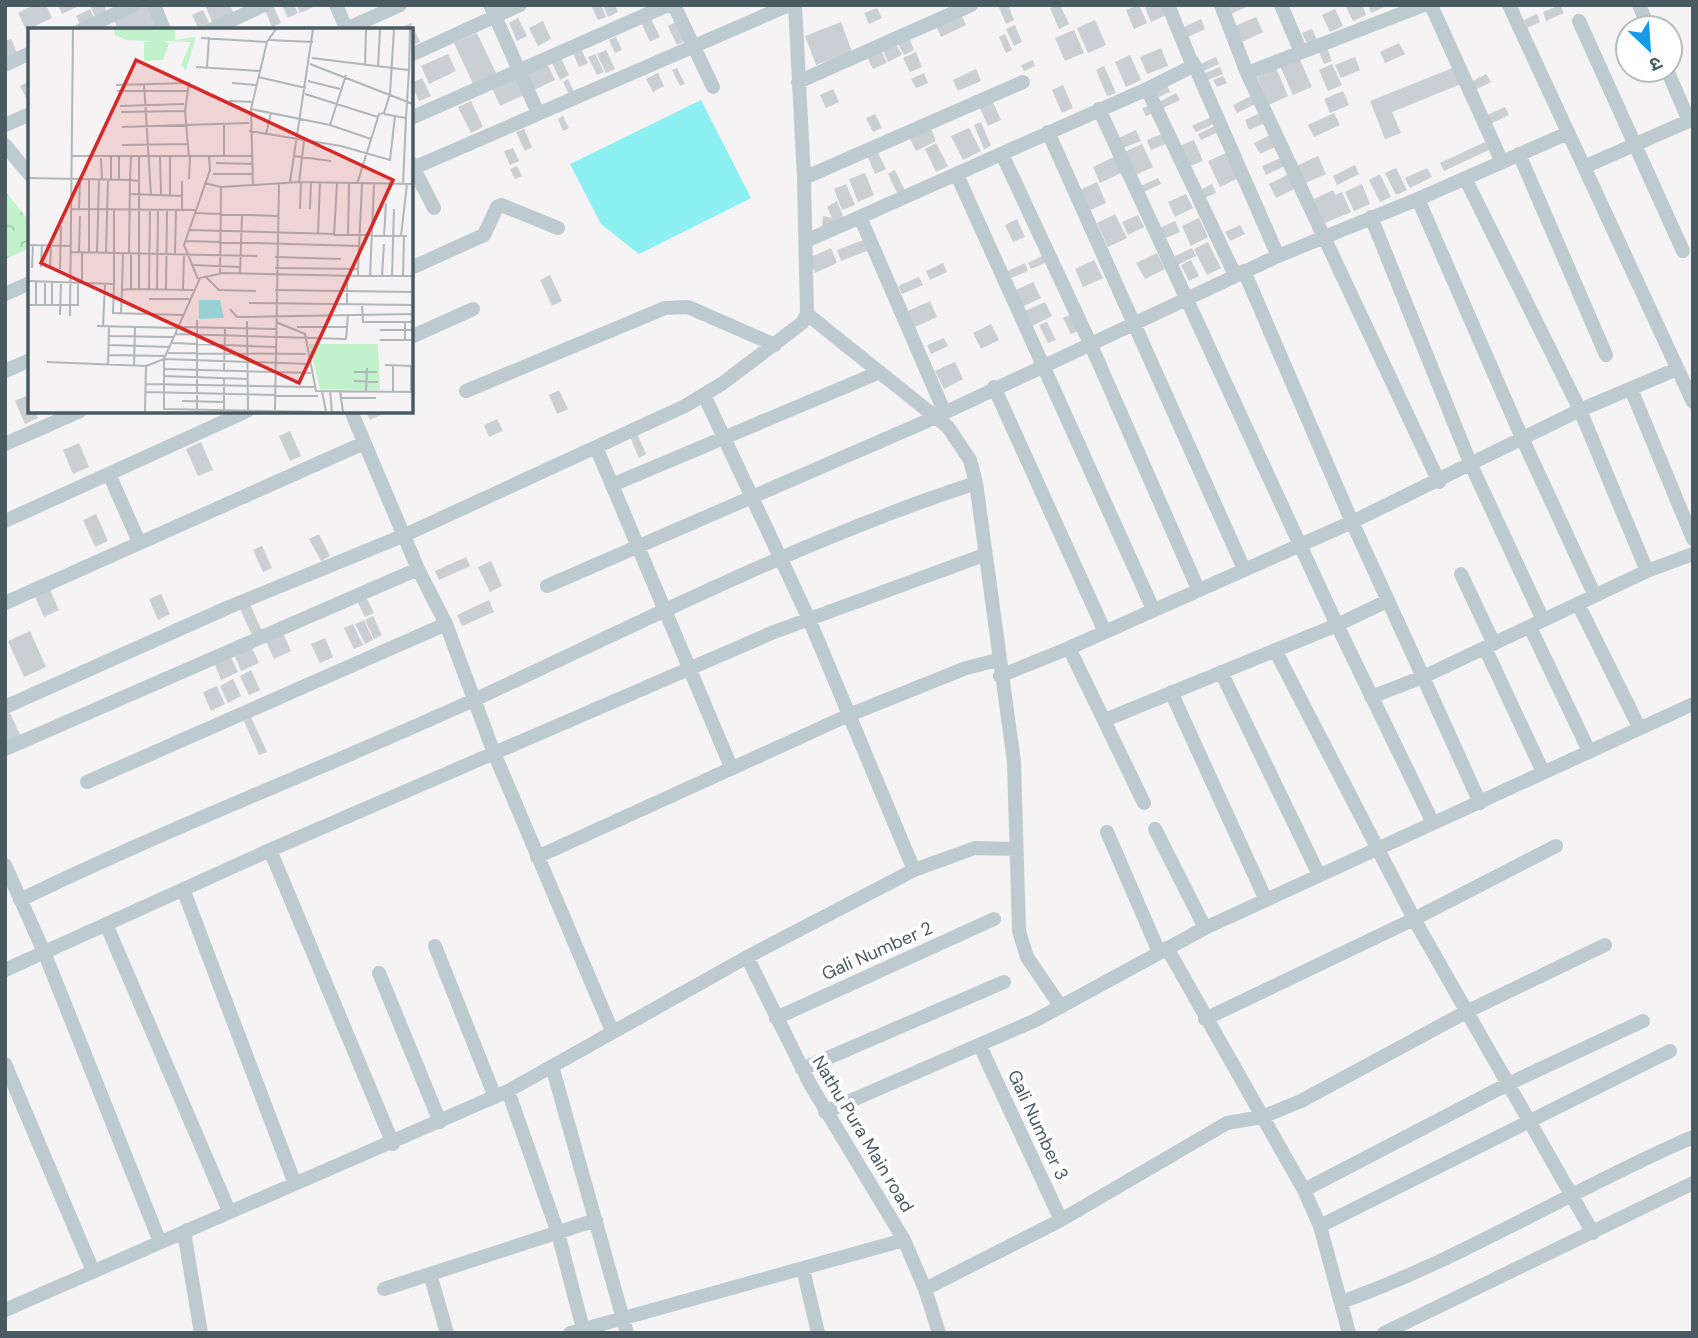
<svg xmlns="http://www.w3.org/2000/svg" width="1698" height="1338" viewBox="0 0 1698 1338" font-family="'DM Sans','Noto Sans Devanagari',sans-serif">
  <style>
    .park { fill: url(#park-crowns) }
    .water { fill: #8ceff1 }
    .building { fill: #c9cfd2 }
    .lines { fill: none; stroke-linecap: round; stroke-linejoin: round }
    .minor { stroke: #bdcacf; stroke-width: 14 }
    .labels { text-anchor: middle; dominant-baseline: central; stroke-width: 7; stroke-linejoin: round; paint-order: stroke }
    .street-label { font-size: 18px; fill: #495a61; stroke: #fff }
    .inset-road { fill: none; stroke: #b0b6b9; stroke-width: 2 }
    .view { fill: #d62828; fill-opacity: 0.15; stroke: #d62828; stroke-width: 3.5 }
    .inset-edge { fill: none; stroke: #495a61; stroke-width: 3.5 }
  </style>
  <defs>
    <pattern id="park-crowns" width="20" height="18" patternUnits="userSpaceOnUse" patternTransform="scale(1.75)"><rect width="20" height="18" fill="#c1f2cb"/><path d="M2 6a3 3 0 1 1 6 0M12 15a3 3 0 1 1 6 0" fill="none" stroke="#9fc7a8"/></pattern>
  </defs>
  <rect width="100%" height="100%" fill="#f5f3f3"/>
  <path class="park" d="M5 191 30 222V248L5 259Z"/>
  <path class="water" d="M701 100 751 198 639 254 601 224 570 164Z"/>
  <path class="building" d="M34 5H46L52 18 26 30 18 13Z
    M58 5H81L62 14Z
    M90 5H104L108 15 97 21Z
    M137 5H148L158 26 149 30H118L113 17Z
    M205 5H230L234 14 213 24Z
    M273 5 281 23 272 27 264 8Z
    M282 5H294L298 13 288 18Z
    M297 5H318L300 13Z
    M591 5H601L606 17 598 20Z
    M603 5H615L618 12 608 17Z
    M998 5H1008L1014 20 1006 24Z
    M1056 5H1060L1069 24 1059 29 1050 8Z
    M1139 5 1147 23 1134 29 1126 10Z
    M1144 5H1166L1169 14 1151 22Z
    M1228 5H1251L1231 14Z
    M1345 5H1362L1366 15 1353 21Z
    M1368 5H1389L1371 13Z
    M1560 5 1564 13 1546 21 1543 12Z
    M877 8 882 18 869 24 864 13Z
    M90 9 95 21 81 27 76 16Z
    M1335 9 1343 26 1330 32 1322 15Z
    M203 10 210 25 199 29 192 15Z
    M960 12 966 25 941 37 935 24Z
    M1537 14 1540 22 1527 28 1524 20Z
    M650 17 660 37 650 42 641 22Z
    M1256 17 1263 32 1242 42 1235 26Z
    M518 18 527 36 517 41 509 23Z
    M1201 19 1205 29 1188 37 1184 27Z
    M1095 20 1106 45 1088 53 1077 28Z
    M543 21 551 39 538 46 529 28Z
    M676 22 685 41 677 45 668 26Z
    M841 22 852 52 816 65 805 36Z
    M411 23 420 42 411 46V30H396Z
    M1015 25 1022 42 1014 46 1006 29Z
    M1312 29 1318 42 1308 46 1302 33Z
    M1074 30 1084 53 1065 61 1055 38Z
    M477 33 496 73 473 84 454 43Z
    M1005 34 1012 50 1006 53 999 37Z
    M616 37 622 50 615 53 609 40Z
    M909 38 914 50 904 55 898 43Z
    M11 39 18 55 5 61V41Z
    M1399 43 1405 54 1385 63 1380 52Z
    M896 44 902 55 888 62 883 50Z
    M580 47 588 63 579 67 572 51Z
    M1161 48 1168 66 1147 74 1140 57Z
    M1327 48 1332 61 1324 64 1319 52Z
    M606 50 615 69 606 73 597 54Z
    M881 50 887 63 873 69 867 57Z
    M916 52 922 67 910 72 903 58Z
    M448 54 456 71 429 84 421 66Z
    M595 54 604 72 597 75 588 57Z
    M1130 55 1141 80 1126 87 1115 62Z
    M560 56 569 75 560 80 551 61Z
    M1216 57 1219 64 1201 72 1198 65Z
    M1355 57 1360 70 1341 78 1335 65Z
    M1299 58 1312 87 1293 95 1280 66Z
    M1033 60 1035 66 1024 71 1021 65Z
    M546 61 555 80 534 90 525 71Z
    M1332 64 1342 85 1328 91 1319 70Z
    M1104 66 1116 93 1107 96 1096 70Z
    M1220 67 1223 74 1208 80 1205 73Z
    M1455 67 1461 84 1392 112 1401 133 1385 139 1370 101Z
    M677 68 685 84 680 86 672 70Z
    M1276 68 1288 96 1269 105 1257 77Z
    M976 69 981 81 958 91 953 80Z
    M658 73 664 86 653 92 646 79Z
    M924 73 928 83 916 88 911 79Z
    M1486 74 1491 82 1475 90 1471 82Z
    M1223 76 1227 83 1217 87 1213 80Z
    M515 77 524 95 500 106 492 88Z
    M422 78 431 96 419 101 411 83Z
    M568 79 575 94 570 97 563 82Z
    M27 82 30 87V106L20 86Z
    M1166 83 1170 92 1154 99 1150 90Z
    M1063 85 1073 108 1062 113 1052 90Z
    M833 89 839 102 826 108 820 95Z
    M1343 91 1349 105 1330 113 1324 99Z
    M1176 93 1180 100 1163 108 1159 102Z
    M1253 95 1257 103 1237 113 1233 105Z
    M992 100 1001 120 988 126 979 106Z
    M471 101 483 127 471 133 458 107Z
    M1151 105 1155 112 1146 116 1142 108Z
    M1505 107 1509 115 1488 125 1485 116Z
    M1260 113 1265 123 1249 130 1245 120Z
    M1334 113 1340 125 1314 137 1308 125Z
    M875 114 882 128 873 132 866 118Z
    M563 116 569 128 563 131 558 119Z
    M1213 116 1216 123 1196 132 1192 126Z
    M981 122 991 146 984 149 974 125Z
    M1215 126 1218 132 1201 140 1198 134Z
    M969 128 981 151 963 160 951 136Z
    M524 129 532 147 525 151 516 132Z
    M931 129 936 141 916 151 910 139Z
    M1136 130 1141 141 1123 148 1119 138Z
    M1164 133 1168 143 1151 150 1147 140Z
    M1272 134 1277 146 1260 154 1254 143Z
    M1194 140 1203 161 1188 167 1179 146Z
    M1485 142 1489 150 1444 171 1440 163Z
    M936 143 948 166 936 172 925 149Z
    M1142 144 1153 167 1133 176 1122 153Z
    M513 148 519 161 510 165 504 151Z
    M877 151 886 169 875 174 867 155Z
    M1226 153 1238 178 1220 187 1208 161Z
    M1116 156 1123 172 1100 183 1093 167Z
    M1318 156 1326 174 1301 185 1294 167Z
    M1283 157 1287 165 1266 175 1262 166Z
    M1355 165 1359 174 1337 185 1333 176Z
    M517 166 522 176 515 179 510 169Z
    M1396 168 1407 190 1396 195 1385 173Z
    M1427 168 1432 177 1410 188 1405 178Z
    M895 170 906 193 899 197 888 174Z
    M865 173 874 195 858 202 849 179Z
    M1291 173 1298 187 1276 198 1269 184Z
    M1380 174 1391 197 1380 202 1369 180Z
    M1158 178 1161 184 1141 193 1139 187Z
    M1097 182 1106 203 1086 212 1076 192Z
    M846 184 855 205 842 210 834 189Z
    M1212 184 1216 193 1200 200 1196 192Z
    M1362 184 1370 204 1354 211 1345 192Z
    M1333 190 1335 195 1342 192 1351 212 1325 223 1314 199Z
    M1186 194 1193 208 1175 217 1168 202Z
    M837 201 845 221 822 229 823 216 832 218 827 207Z
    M1115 214 1127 238 1108 247 1097 223Z
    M1138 215 1144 227 1128 235 1122 222Z
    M1199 218 1208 237 1191 246 1182 226Z
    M1017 219 1025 237 1013 242 1005 225Z
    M1175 221 1180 232 1161 240 1157 229Z
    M1240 225 1245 234 1230 241 1225 232Z
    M863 240 867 251 841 261 837 250Z
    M1208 242 1221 268 1207 275 1194 249Z
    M831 248 837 263 815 273 809 258Z
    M1192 248 1196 256 1175 266 1171 258Z
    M1157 253 1165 269 1145 279 1136 263Z
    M1044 255 1047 262 1031 269 1028 263Z
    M1094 260 1103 278 1083 287 1075 269Z
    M1191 260 1199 276 1189 281 1181 265Z
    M943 263 947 272 930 280 926 271Z
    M1025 263 1028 271 1009 279 1006 272Z
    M550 275 562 301 552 306 540 280Z
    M919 277 923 285 902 294 898 286Z
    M1033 282 1041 298 1022 307 1014 291Z
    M930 301 937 317 915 327 908 311Z
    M1045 302 1052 316 1032 326 1025 311Z
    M1072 314 1080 330 1071 334 1063 318Z
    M1047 322 1056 340 1048 343 1039 325Z
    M991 324 999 340 981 349 973 333Z
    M944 338 948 346 931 354 927 345Z
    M955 362 963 379 944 389 935 371Z
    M559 390 568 409 557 414 549 395Z
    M28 395 30 411H35L38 418 25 424 15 401Z
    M366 411H389L370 420Z
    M497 419 503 431 489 437 484 425Z
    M290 431 301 456 290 461 279 436Z
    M637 434 646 454 639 458 630 437Z
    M201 442 213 470 198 476 186 449Z
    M79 443 89 467 73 474 63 450Z
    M96 514 108 541 95 547 83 520Z
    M319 534 330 556 321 561 309 539Z
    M262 546 272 568 263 572 253 550Z
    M466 557 470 566 439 580 435 571Z
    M491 561 502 586 490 592 478 567Z
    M48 585 59 610 44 617 33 592Z
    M161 594 170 614 158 620 149 599Z
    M365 595 374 613 365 617 356 599Z
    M489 600 494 612 462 626 457 615Z
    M249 602 262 631 252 635 239 607Z
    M373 616 382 635 374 639 365 620Z
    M364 620 373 640 365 644 355 624Z
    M353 624 363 645 354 649 344 628Z
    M30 631 46 667 24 677 8 641Z
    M282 631 291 651 274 659 265 639Z
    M325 638 333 657 320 663 311 644Z
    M251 646 259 663 241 671 234 654Z
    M230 655 238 672 221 680 214 662Z
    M251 670 260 690 249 695 240 676Z
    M233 679 241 696 228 703 220 686Z
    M217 686 225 704 211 711 203 692Z
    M10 713 22 739 9 744 5 737V715Z
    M251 717 267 752 259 755 244 721Z"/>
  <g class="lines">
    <path class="minor" d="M154 5 164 30
      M336 5 347 30
      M490 5 538 113
      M674 5 713 87
      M1221 5 1247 73
      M1281 5 1301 52
      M1424 5 1247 73 1439 482
      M1431 5 1502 162
      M1509 5 1693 402
      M1639 5 1649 28
      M1579 21 1683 251
      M81 30 134 5
      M211 30 264 5
      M344 30 400 5
      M411 55 520 5
      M1193 62 1278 256
      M5 65 30 53
      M1667 70 1689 121
      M798 82 971 5
      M1147 89 1193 66 1168 5
      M1099 109 1337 625 1433 823
      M411 118 668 5
      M5 125 30 114
      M1048 132 1244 569
      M5 145 30 175
      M1002 154 1090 343 1198 589
      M1519 154 1606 355
      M411 163 434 208
      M1584 167 1693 119
      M411 169 789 5
      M957 175 1153 609
      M804 178 1023 82
      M1465 178 1580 410 1647 571
      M1418 199 1522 438 1595 596
      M860 217 944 411
      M1371 217 1471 465 1543 620
      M806 241 1147 89 1235 275
      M411 268 484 235 497 207 501 205 558 228
      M1244 271 1352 522 1423 677 1647 571 1693 554
      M5 294 30 283
      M807 314 948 427 970 460 976 483 1014 762 1019 931 1027 957 1061 1007
      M411 337 473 309
      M5 371 30 360
      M994 387 1105 632
      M1631 389 1693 539
      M466 391 665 308 688 307 775 345
      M704 395 809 619 914 870
      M351 411 418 569 446 624 494 753 612 1031
      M5 444 80 411
      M596 447 731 767
      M109 474 139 542
      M612 485 880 372
      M5 521 247 411
      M1461 574 1494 644
      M547 586 927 421 1278 256 1418 199 1568 133
      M5 603 364 443
      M1578 604 1639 727
      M1530 627 1589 751
      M1069 648 1144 803
      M1485 648 1543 772
      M1275 650 1414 919 1593 1233
      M1221 672 1319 875
      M1000 676 1069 648 1352 522 1580 410 1677 369
      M1171 692 1266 900
      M1371 697 1423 677 1480 803
      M5 707 229 607 405 535 685 406 723 383 802 323 807 314 804 178 795 5
      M1105 720 1337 625 1387 601
      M5 749 418 569
      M87 782 446 624
      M1155 829 1205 928
      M1107 832 1159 952
      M270 850 393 1144
      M537 857 849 715 966 668 998 660
      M5 865 44 952 160 1242
      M183 889 295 1184
      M20 900C170 827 325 768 476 699 640 623 804 539 976 483
      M106 924 229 1211
      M435 946 495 1097
      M1167 948 1304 1190 1320 1226 1349 1333
      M747 957 810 1084 904 1240 925 1289 939 1333
      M5 970 270 850 774 632 984 555
      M379 973 440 1122
      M776 1018 994 919
      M1205 1019 1414 919 1556 846
      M980 1046 1061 1220
      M5 1064 93 1271
      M552 1066 627 1333
      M802 1069 1004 982
      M508 1091 558 1233 583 1329
      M825 1112 1036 1020 1205 928 1693 704
      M1304 1190 1508 1084 1643 1021
      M1320 1226 1670 1051
      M187 1230 185 1238 201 1333
      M803 1269 818 1333
      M430 1274 447 1333
      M384 1289 596 1220
      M925 1289 1061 1220 1227 1123 1262 1117 1301 1101 1466 1012 1605 945
      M1341 1302C1463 1259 1574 1188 1693 1137
      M5 1310 508 1091 747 957 914 870 975 848 1016 849
      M570 1333 904 1240
      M1384 1333 1693 1183"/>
  </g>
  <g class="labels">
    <g class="street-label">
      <text transform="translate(877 951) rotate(-24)">Gali Number 2</text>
      <text transform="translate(1038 1125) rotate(65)">Gali Number 3</text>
      <text transform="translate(863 1134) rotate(59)">Nathu Pura Main road</text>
    </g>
  </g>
  <g transform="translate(28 28)">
    <rect width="385" height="385" fill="#f5f3f3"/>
    <path d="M86 1H147V12L168 9 158 42 153 37 163 14 136 13 141 15 135 32 116 33V14L126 13 99 12 87 7Z" fill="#c1f2cb"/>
    <path d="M281 316H350L352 362 292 361Z" fill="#c1f2cb"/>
    <path d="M171 272H192L196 290 171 291Z" fill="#8ceff1"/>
    <path class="inset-road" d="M173 10 239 14M241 12 285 14M284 30 381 42 382 1M282 36 385 76M337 37 338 1M168 39 232 43M179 39 181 9M350 39 352 1M230 49 278 60M280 53 312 61M204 55 228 57M116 56 123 167M88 57 161 55 157 83 161 129M89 63H159M277 66 350 89M201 73 225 74M92 78 156 76M223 81 302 97 343 111M93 84 157 83M356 86 378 90 375 157M378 90 381 42M196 95V127M302 97 318 47M94 99 221 95M221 103 313 118 362 132 367 88M238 106 243 85M94 117 160 116M43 128H224M266 128 303 133M83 129V152M91 129V152M103 129 102 152 112 153M111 129V261M132 129 133 167M73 130 74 152M188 135 225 136M185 146H225M0 150 102 152 101 226M161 151 162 129M154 153V181M262 154 285 1M271 154 276 113M176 155 193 159 271 154 385 156M329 156 351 86 356 85 362 66 366 1M384 156 385 132M225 157 223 81 239 14 248 1M103 166 154 168M142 168V129M43 181 167 182M51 181 52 152M272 181 273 154M282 181 283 154M166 185 250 188M160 202 379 208M290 207 292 154M306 208 309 155M320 208 321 156M356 208 358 175M373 208 379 156M157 213 331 218M0 217 42 218M42 224 229 228M51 225 52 188M61 225V152M69 225 71 152M78 226 80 152M147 226 148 181M103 227V261L165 262M247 229 313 231M163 237 212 239M13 239 14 217M4 240 5 217M22 240 23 218M247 240 330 241 334 156M32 241 33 198M330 241V248H385M212 245 214 187M192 246 193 159M177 248 191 262 228 263M342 248 346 156M354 248 356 216M364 248 366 181M375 248 376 208M170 251 156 217 182 142 181 128M0 253 86 256V181M17 253V277M24 253V277M54 254V225M86 256 85 285 155 287M121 261 122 181M129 261 130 181M138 261 139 181M94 262 95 226M155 262 156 226M247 262 385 264M121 271H161M221 275 385 277M319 276V248M334 276 335 294H385M0 277H50V254M8 277V253M202 281 209 289 385 286M93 285 94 262 103 261M32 287 33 254M42 288 45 1M169 292V384M219 293 220 382M248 294 277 306 288 363 385 364M377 294V312H385M69 298 149 300M75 299 77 256M150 299 248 301M269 299H320M352 302H385M147 306 318 311 320 288M81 308 145 309M352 312H377M144 315 248 319M81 317 142 319M140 325 278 326M80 327 137 328M19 334 118 338M80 337 81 299M357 337 385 338M106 338 107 300M136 341 283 345M196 344 197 300M326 344H349M136 348 220 351M326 353 350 354M117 356 286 359M294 363 298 384M302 363 304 384M312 363 315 384M338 363 339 340M365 363V337M383 363V338M117 364 290 368M313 370H348M154 373 196 374M196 382V351M247 382 251 156M117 384 118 338 136 331 281 336M295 384 136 381V331L172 250 195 245 330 248"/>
    <path class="view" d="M108 32 365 152 271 355 13 235Z"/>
    <rect width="385" height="385" class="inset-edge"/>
  </g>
  <rect width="1698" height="1338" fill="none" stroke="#495a61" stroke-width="14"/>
  <g transform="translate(1649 49) rotate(155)"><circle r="33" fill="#ffffff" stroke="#b6bdc0" stroke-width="2"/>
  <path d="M0-5L12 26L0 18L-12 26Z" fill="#139cef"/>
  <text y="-10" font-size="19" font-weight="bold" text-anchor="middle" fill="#495a61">उ</text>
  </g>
</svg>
